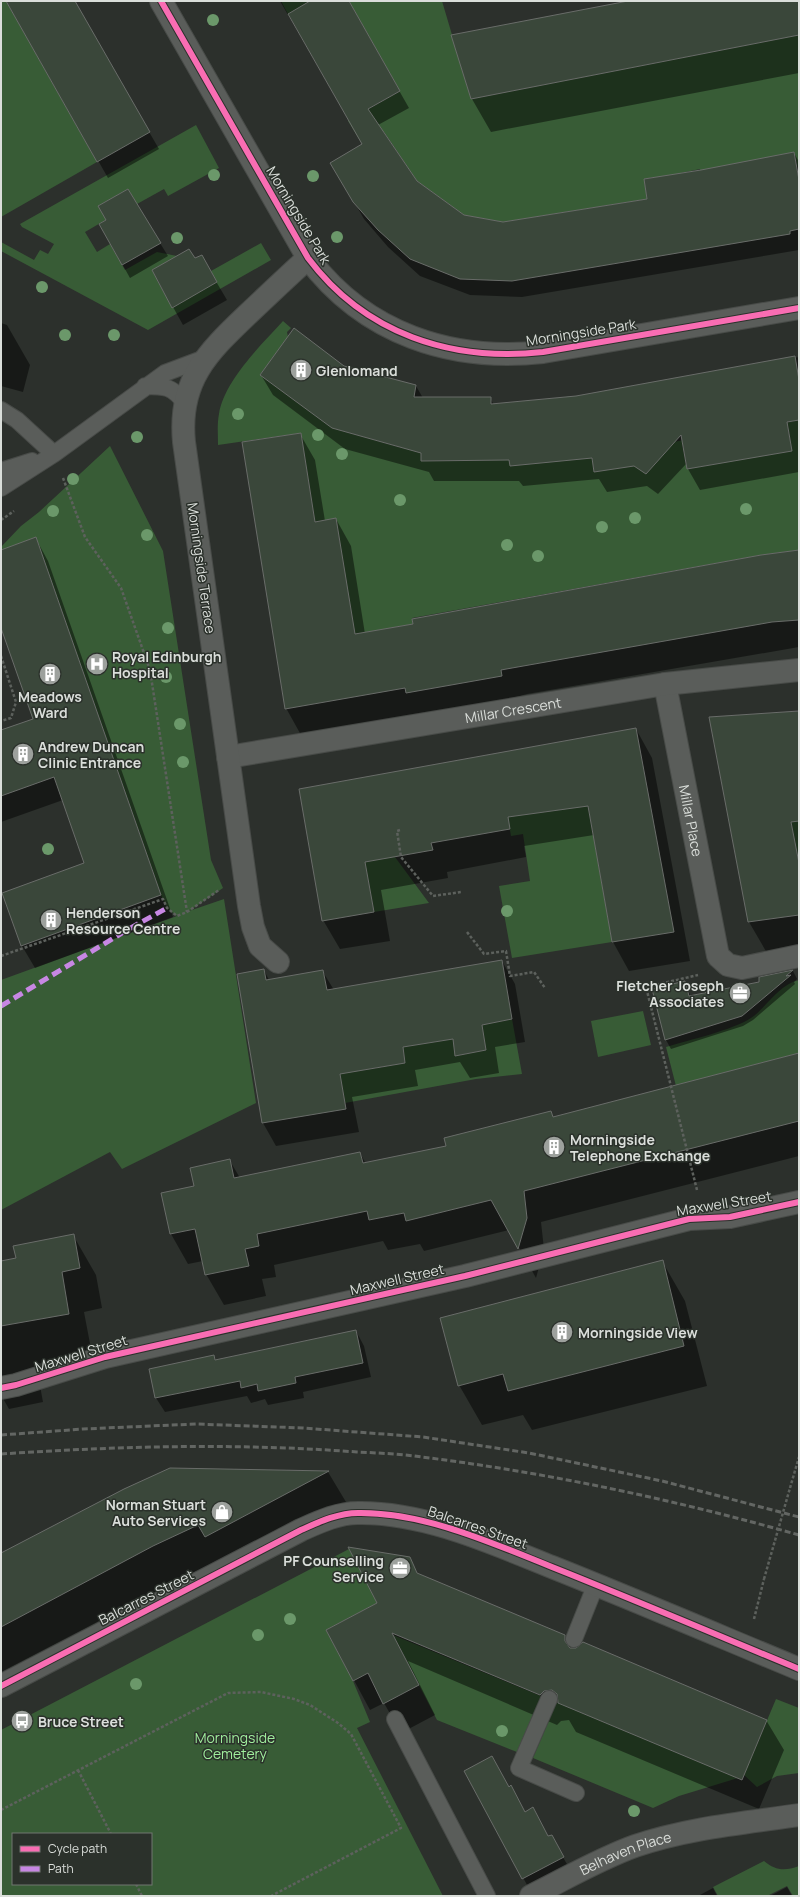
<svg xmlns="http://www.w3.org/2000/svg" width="800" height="1897" viewBox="0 0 800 1897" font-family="Manrope,sans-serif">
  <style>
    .green { fill: #385c36; fill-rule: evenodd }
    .shadow { fill: #0007 }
    .building { fill: #3a473a; stroke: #696c69 }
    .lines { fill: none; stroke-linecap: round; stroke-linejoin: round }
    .service-casing { stroke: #484b48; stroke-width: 18 }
    .minor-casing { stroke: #484b48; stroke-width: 24 }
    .tertiary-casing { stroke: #484b48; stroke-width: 24 }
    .path { stroke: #5d615d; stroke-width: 2.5; stroke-dasharray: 3 2; stroke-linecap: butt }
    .service { stroke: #5a5d5a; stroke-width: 16 }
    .minor { stroke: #5a5d5a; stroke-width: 22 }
    .tertiary { stroke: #5a5d5a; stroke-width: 22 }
    .rail { stroke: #636663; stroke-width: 3; stroke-dasharray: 6 3; stroke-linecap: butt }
    .path-bridge { stroke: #5d615d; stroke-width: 2.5; stroke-dasharray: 3 2; stroke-linecap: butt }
    .quiet { stroke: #c787e3; stroke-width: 5; stroke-dasharray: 10 5; stroke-linecap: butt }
    .cycleway-casing { stroke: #2b312b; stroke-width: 8 }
    .cycleway { stroke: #f96db3; stroke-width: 6 }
    .tree { fill: #6b986a }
    .labels { text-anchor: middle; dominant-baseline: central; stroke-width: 3; stroke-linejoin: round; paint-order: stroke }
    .street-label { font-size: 14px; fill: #dadeda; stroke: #2b312b }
    .poi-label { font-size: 14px; font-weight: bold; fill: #dadeda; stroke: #2b312b; text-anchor: start }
    .park-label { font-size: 14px; fill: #9fed9c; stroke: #2b312b }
  </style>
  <rect width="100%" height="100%" fill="#2c302c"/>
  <path class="green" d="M1 1H6L97 162 1 217Z
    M281 1H310L288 14Z
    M349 1H442L471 99 799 35V172L794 152 775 156 703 183 700 169 681 173 684 193 655 177 644 179 647 199 503 222 464 215 417 181 384 132 362 144 348 121 400 91Z
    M196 125 219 168 168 196 164 189 137 204 128 189 99 206 109 218 85 232 97 252 110 244 125 270 157 252 177 256 182 265 157 280 172 307 217 282 211 271 261 243 271 260 148 330 1 251V242L34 260 40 250 48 254 54 244 22 227 20 224Z
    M283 321 291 328 287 332 288 337 260 375 340 430 402 448 414 397H421V461L490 460 491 408 500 407 510 466 576 459 565 397 576 396 587 458 592 457 594 472 613 469 633 450 637 468 641 470 650 469 653 466 654 446 643 384 652 382 663 444 684 440 682 444 687 469 716 464 730 433 719 370 730 368 759 431 764 456 792 451 788 426 785 423 799 420V550L761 555 412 618 413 624 333 638 340 542 336 519 315 522 301 433 218 445C218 435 217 424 219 414 224 381 261 345 283 321Z
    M110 446 163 551 211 860 223 888 189 911 224 899 256 1103 122 1169 110 1152 1 1210V980L177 916 167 908 161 895 36 538 1 550V547L21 526 39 512Z
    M799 779V863L784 785Z
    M585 789 612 942 512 958 499 886 530 881 523 834 511 836 506 806Z
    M375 830 429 903 374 912 361 841Z
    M799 980V1053L676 1086 666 1047C689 1040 733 1030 751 1018 768 1006 778 985 799 980Z
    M643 1011 651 1045 598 1057 591 1021Z
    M512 1019 522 1074 476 1079 345 1103 336 1051 372 1069 405 1063 403 1047 453 1039 456 1056 486 1050 482 1025Z
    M349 1549 377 1603 326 1630 353 1681 370 1722 357 1728 443 1896H1V1730ZM13 1834H151V1884H13Z
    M393 1635 541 1696 517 1752 437 1720Z
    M776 1699 799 1708V1773L777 1776 757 1787 744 1775Z
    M557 1702 738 1778 679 1796 653 1808 533 1758Z
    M764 1861C776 1871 785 1871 799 1866V1896H793L787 1886 767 1896H718L713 1887Z"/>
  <path class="shadow" d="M7 1H73L159 149 108 178Z
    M280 1H348L409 108 378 125 417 182 464 216 503 223 648 199 701 171 794 153 799 162V250L522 297 470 295 420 276 388 247 364 219 332 163 363 145Z
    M633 1H799V73L491 132 472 99Z
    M108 220 160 243 168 256 130 278 100 224Z
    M201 256 227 300 183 325 153 271Z
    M1 323 7 325 30 365 23 392 1 386Z
    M799 357V472L700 490 688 469 687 463 658 494 647 486 607 492 599 479 523 486 519 481H434L429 472 345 449 273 395 261 375 343 367 416 386 423 398H490L494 405 576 397Z
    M300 434 315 460 325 521 336 519 351 546 365 634 799 551V647L527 694 516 697 517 703 301 735 286 708Z
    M36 539 48 561 173 917 35 968 22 946 85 863 63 800 1 822V731L34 720 1 625V551Z
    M799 711V949L767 953 749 922Z
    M636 729 652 758 690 961 629 971 613 942 594 835 524 846 526 857 447 872 448 878 381 890 390 941 340 949 323 920 301 790Z
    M502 961 515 984 525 1042 495 1047 499 1073 470 1078 460 1062 415 1070 418 1086 352 1097 359 1132 276 1146 263 1123 264 970 269 980 323 972 334 990Z
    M793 971 797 979 794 982 795 984 753 1020 743 1026 671 1049 666 1040 653 990 685 982 691 997 761 982 760 978Z
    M799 1055V1156L541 1222 544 1249 536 1278 509 1230 424 1251 420 1244 388 1250 383 1241 274 1265 276 1277 262 1279 266 1296 224 1305 206 1274 203 1261 188 1264 171 1234 195 1187 230 1161 240 1178 360 1153 366 1164 447 1147 551 1112 554 1118Z
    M73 1235 96 1275 102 1308 84 1312 92 1354 36 1364 43 1402 9 1409 1 1395V1262L17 1259Z
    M662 1261 685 1301 707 1386 532 1430 523 1415 482 1425 459 1385Z
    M356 1331 364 1346 371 1377 303 1392 304 1398 268 1405 265 1399 251 1403 247 1396 165 1412 156 1398 214 1357 216 1360Z
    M170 1469 328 1472 349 1507 219 1561 174 1582 1 1672V1554Z
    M409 1558 419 1576 565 1636 572 1649 766 1720 784 1750 759 1809 576 1732 569 1720 561 1721 557 1725 408 1661 435 1715 401 1733 384 1703 370 1710 327 1630 378 1603Z
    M465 1771 509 1788 525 1813 560 1852 572 1873 532 1894Z
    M787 1887 792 1896H770Z
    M713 1888 717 1896H698Z"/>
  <path class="building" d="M6 1H75L150 132 97 162Z
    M310 1H349L400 91 368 109 417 181 464 215 503 222 647 199 644 179 701 170 794 152 799 180V229L790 231V234L512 281 460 279 410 259 378 230 353 202 330 163 362 144 288 14Z
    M628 1H799V35L471 99 451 35Z
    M128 189 161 243 122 265 99 224 106 220 98 206Z
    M189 249 195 258 202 255 217 282 172 308 152 270Z
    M294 328 344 366 416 385 414 397H491V404L576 396 795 356 799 380V420L787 422 792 451 687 469 681 435 646 474 634 466 594 472 592 458 510 466 509 460 421 461V453L332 428 260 375Z
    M301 433 315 522 336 518 355 634 413 624 412 619 761 555 799 550V620L772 622 512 668 501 670 502 676 406 693 405 688 285 709 242 442Z
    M36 537 161 895 21 946 2 893 84 863 54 777 1 796V730L33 719 1 628V550Z
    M799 711V821L791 822 799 863V915L748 922 709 717Z
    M636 728 674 932 612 942 588 806 508 817 510 829 431 843 433 850 365 862 374 912 322 921 299 789Z
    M502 960 512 1019 482 1025 486 1050 455 1056 453 1039 403 1047 405 1063 340 1074 346 1109 262 1123 237 974 264 969 266 980 323 970 327 990Z
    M793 970 786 976 791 975 742 1016 665 1040 652 989 685 981 689 996 759 982V977Z
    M799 1053V1121L524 1191 527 1218 518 1249 491 1200 406 1221 404 1213 369 1220 367 1211 257 1234 259 1246 245 1249 249 1266 205 1275 195 1229 170 1234 161 1193 194 1186 190 1168 230 1159 234 1178 360 1152 363 1163 446 1146 444 1138 551 1111 553 1117Z
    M74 1234 80 1268 62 1272 69 1314 1 1326V1261L16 1258 13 1246Z
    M663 1260 684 1346 508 1391 503 1374 458 1386 440 1318Z
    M356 1330 363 1363 295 1377 296 1383 258 1391 257 1384 241 1388 240 1381 155 1398 149 1369 214 1355 215 1360Z
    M170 1468 329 1471 205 1537 198 1525 153 1546 1 1627V1553L124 1489Z
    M348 1547 410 1557 417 1573 565 1635V1641L570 1648H576L583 1642 767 1720 742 1780 558 1703 557 1694 552 1690 544 1691 540 1695 392 1633 419 1685 383 1704 368 1673 353 1681 326 1630 377 1603Z
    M492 1756 509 1787 511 1785 525 1812 533 1807 548 1836 552 1835 564 1857 522 1879 464 1771Z"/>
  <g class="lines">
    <g class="service-casing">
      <path id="service" d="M145 386C165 386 172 386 185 403
        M1 410 17 420 54 454 165 373 205 358
        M1 471 32 461
        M1 488 54 454
        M574 1639 596 1584
        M549 1699 519 1768 576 1793
        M395 1719 487 1896"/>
    </g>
    <g class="minor-casing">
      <g id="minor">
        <path d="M161 1 308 258C365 334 451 362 543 352L799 308"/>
        <path id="s1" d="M665 684 718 956 728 965 742 968 799 956"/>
        <path id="s2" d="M228 757 665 684 799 670"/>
        <path d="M278 962 260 946 253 927 249 906 184 442C178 381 207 353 248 314 268 295 288 276 308 258"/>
        <path d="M1 1388 16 1385 105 1357 465 1276 689 1219 730 1217 799 1202"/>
        <path id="s3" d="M531 1896C565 1879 599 1859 635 1846 688 1828 744 1823 799 1815"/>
      </g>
    </g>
    <g class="tertiary-casing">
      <path id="tertiary" d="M1 1686 301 1530C319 1522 338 1513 358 1513 424 1512 492 1543 552 1567 635 1600 717 1635 799 1669"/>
    </g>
    <path class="path" d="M63 478 85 537 121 588 150 670 187 912
      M1 520 14 511
      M1 656 16 702 11 718 1 721
      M400 830 397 831 401 857 433 896 461 892
      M467 932 484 954 506 951 510 976 534 972 545 988
      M1 956 163 899 167 908 177 916 187 912 219 890
      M697 1190 646 987 698 975
      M790 1488 799 1457
      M754 1619 764 1579
      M78 1770 111 1834
      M1 1810 228 1693 261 1692 294 1699 310 1705 338 1723 351 1734 401 1828 271 1896
      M136 1884 142 1896"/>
    <use href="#service" class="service"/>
    <use href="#minor" class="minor"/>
    <use href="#tertiary" class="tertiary"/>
    <path class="rail" d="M1 1435 83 1429 196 1424 303 1428 423 1437 529 1453 662 1481 799 1517
      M1 1454C120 1446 238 1443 357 1452 379 1453 401 1454 422 1457 549 1473 676 1500 799 1535"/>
    <path class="path-bridge" d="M764 1579 790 1488"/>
    <path class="quiet" d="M1 1006 127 930 167 908"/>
    <g class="cycleway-casing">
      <path id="cycleway" d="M161 1 308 258C365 334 451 362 543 352L799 308
        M1 1388 16 1385 105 1357 465 1276 689 1219 730 1217 799 1202
        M1 1686 301 1530C319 1522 338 1513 358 1513 424 1512 492 1543 552 1567 635 1600 717 1635 799 1669"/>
    </g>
    <use href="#cycleway" class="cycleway"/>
  </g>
  <g class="tree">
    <circle cx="213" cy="20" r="6"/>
    <circle cx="214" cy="175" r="6"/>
    <circle cx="313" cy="176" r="6"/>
    <circle cx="337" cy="237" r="6"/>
    <circle cx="177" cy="238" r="6"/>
    <circle cx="42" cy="287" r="6"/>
    <circle cx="65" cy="335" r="6"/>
    <circle cx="114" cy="335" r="6"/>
    <circle cx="238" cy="414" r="6"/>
    <circle cx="318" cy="435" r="6"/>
    <circle cx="137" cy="437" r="6"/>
    <circle cx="342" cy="454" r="6"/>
    <circle cx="73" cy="479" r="6"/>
    <circle cx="400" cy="500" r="6"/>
    <circle cx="746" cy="509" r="6"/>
    <circle cx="53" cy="511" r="6"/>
    <circle cx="635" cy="518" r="6"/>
    <circle cx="602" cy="527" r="6"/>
    <circle cx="147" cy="535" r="6"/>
    <circle cx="507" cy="545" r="6"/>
    <circle cx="538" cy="556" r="6"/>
    <circle cx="168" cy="628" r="6"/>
    <circle cx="166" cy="677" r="6"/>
    <circle cx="180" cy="724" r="6"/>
    <circle cx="183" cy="762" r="6"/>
    <circle cx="48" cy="849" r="6"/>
    <circle cx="507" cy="911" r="6"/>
    <circle cx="290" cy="1619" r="6"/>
    <circle cx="258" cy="1635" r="6"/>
    <circle cx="136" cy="1684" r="6"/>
    <circle cx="502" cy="1731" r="6"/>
    <circle cx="634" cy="1811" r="6"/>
  </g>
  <defs>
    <g id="building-disc" transform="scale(1.15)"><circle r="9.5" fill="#9da19d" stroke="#2b312b"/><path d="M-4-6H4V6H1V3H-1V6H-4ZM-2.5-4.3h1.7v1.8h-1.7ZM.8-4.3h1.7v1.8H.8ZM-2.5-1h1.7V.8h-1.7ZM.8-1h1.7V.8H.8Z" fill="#fff"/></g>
    <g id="hospital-disc" transform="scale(1.15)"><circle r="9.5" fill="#9da19d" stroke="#2b312b"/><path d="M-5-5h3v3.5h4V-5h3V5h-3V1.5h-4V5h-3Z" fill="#fff"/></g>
    <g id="office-disc" transform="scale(1.15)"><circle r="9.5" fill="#9da19d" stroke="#2b312b"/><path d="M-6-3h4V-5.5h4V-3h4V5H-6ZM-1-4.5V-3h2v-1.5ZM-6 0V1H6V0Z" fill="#fff"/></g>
    <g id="shop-disc" transform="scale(1.15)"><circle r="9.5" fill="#9da19d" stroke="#2b312b"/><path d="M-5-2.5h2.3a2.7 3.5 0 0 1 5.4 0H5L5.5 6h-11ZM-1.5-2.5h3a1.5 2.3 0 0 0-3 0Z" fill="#fff"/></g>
    <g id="bus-disc" transform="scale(1.15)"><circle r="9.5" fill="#9da19d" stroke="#2b312b"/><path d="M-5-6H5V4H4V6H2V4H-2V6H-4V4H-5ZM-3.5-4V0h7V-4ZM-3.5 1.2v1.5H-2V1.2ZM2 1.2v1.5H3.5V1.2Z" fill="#fff"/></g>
  </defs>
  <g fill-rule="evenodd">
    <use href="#building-disc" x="301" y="370"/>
    <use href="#hospital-disc" x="97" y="664"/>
    <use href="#building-disc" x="50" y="674"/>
    <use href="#building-disc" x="23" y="754"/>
    <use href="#building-disc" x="51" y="920"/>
    <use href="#office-disc" x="740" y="993"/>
    <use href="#building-disc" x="554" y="1147"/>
    <use href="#building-disc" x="562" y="1332"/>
    <use href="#shop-disc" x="222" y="1512"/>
    <use href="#office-disc" x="400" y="1568"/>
    <use href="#bus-disc" x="22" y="1721"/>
  </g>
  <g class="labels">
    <g class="street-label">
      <text transform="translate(299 215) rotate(59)">Morningside Park</text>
      <text transform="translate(581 332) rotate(-9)">Morningside Park</text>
      <text transform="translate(202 568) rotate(82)">Morningside Terrace</text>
      <text stroke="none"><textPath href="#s2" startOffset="289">Millar Crescent</textPath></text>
      <text stroke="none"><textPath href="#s1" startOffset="139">Millar Place</textPath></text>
      <text transform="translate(724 1203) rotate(-9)">Maxwell Street</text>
      <text transform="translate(397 1279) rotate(-13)">Maxwell Street</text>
      <text transform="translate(81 1353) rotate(-17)">Maxwell Street</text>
      <text transform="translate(478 1527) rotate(19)">Balcarres Street</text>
      <text transform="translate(146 1597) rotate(-27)">Balcarres Street</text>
      <text stroke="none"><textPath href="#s3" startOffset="104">Belhaven Place</textPath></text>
    </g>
    <g class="poi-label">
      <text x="316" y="370">Glenlomand</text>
      <text x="112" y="656">Royal Edinburgh<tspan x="112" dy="16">Hospital</tspan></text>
      <text x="50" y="696" text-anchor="middle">Meadows<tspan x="50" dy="16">Ward</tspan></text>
      <text x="38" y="746">Andrew Duncan<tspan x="38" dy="16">Clinic Entrance</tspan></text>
      <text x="66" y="912">Henderson<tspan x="66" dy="16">Resource Centre</tspan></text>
      <text x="724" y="985" text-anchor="end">Fletcher Joseph<tspan x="724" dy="16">Associates</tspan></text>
      <text x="570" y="1139">Morningside<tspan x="570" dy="16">Telephone Exchange</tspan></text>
      <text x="578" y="1332">Morningside View</text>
      <text x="206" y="1504" text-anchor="end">Norman Stuart<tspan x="206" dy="16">Auto Services</tspan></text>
      <text x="384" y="1560" text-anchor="end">PF Counselling<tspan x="384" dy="16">Service</tspan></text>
      <text x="38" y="1721">Bruce Street</text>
    </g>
    <g class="park-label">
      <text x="235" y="1737">Morningside<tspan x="235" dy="16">Cemetery</tspan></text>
    </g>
  </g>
  <rect width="800" height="1897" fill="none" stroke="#dadeda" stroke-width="4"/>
  <rect x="12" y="1833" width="140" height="52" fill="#2b312b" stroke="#717671"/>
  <rect x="20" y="1846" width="20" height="6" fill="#f96db3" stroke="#717671"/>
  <text x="48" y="1853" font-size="12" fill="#dadeda">Cycle path</text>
  <rect x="20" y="1866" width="20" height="6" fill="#c787e3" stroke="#717671"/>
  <text x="48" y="1873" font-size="12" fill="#dadeda">Path</text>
</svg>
